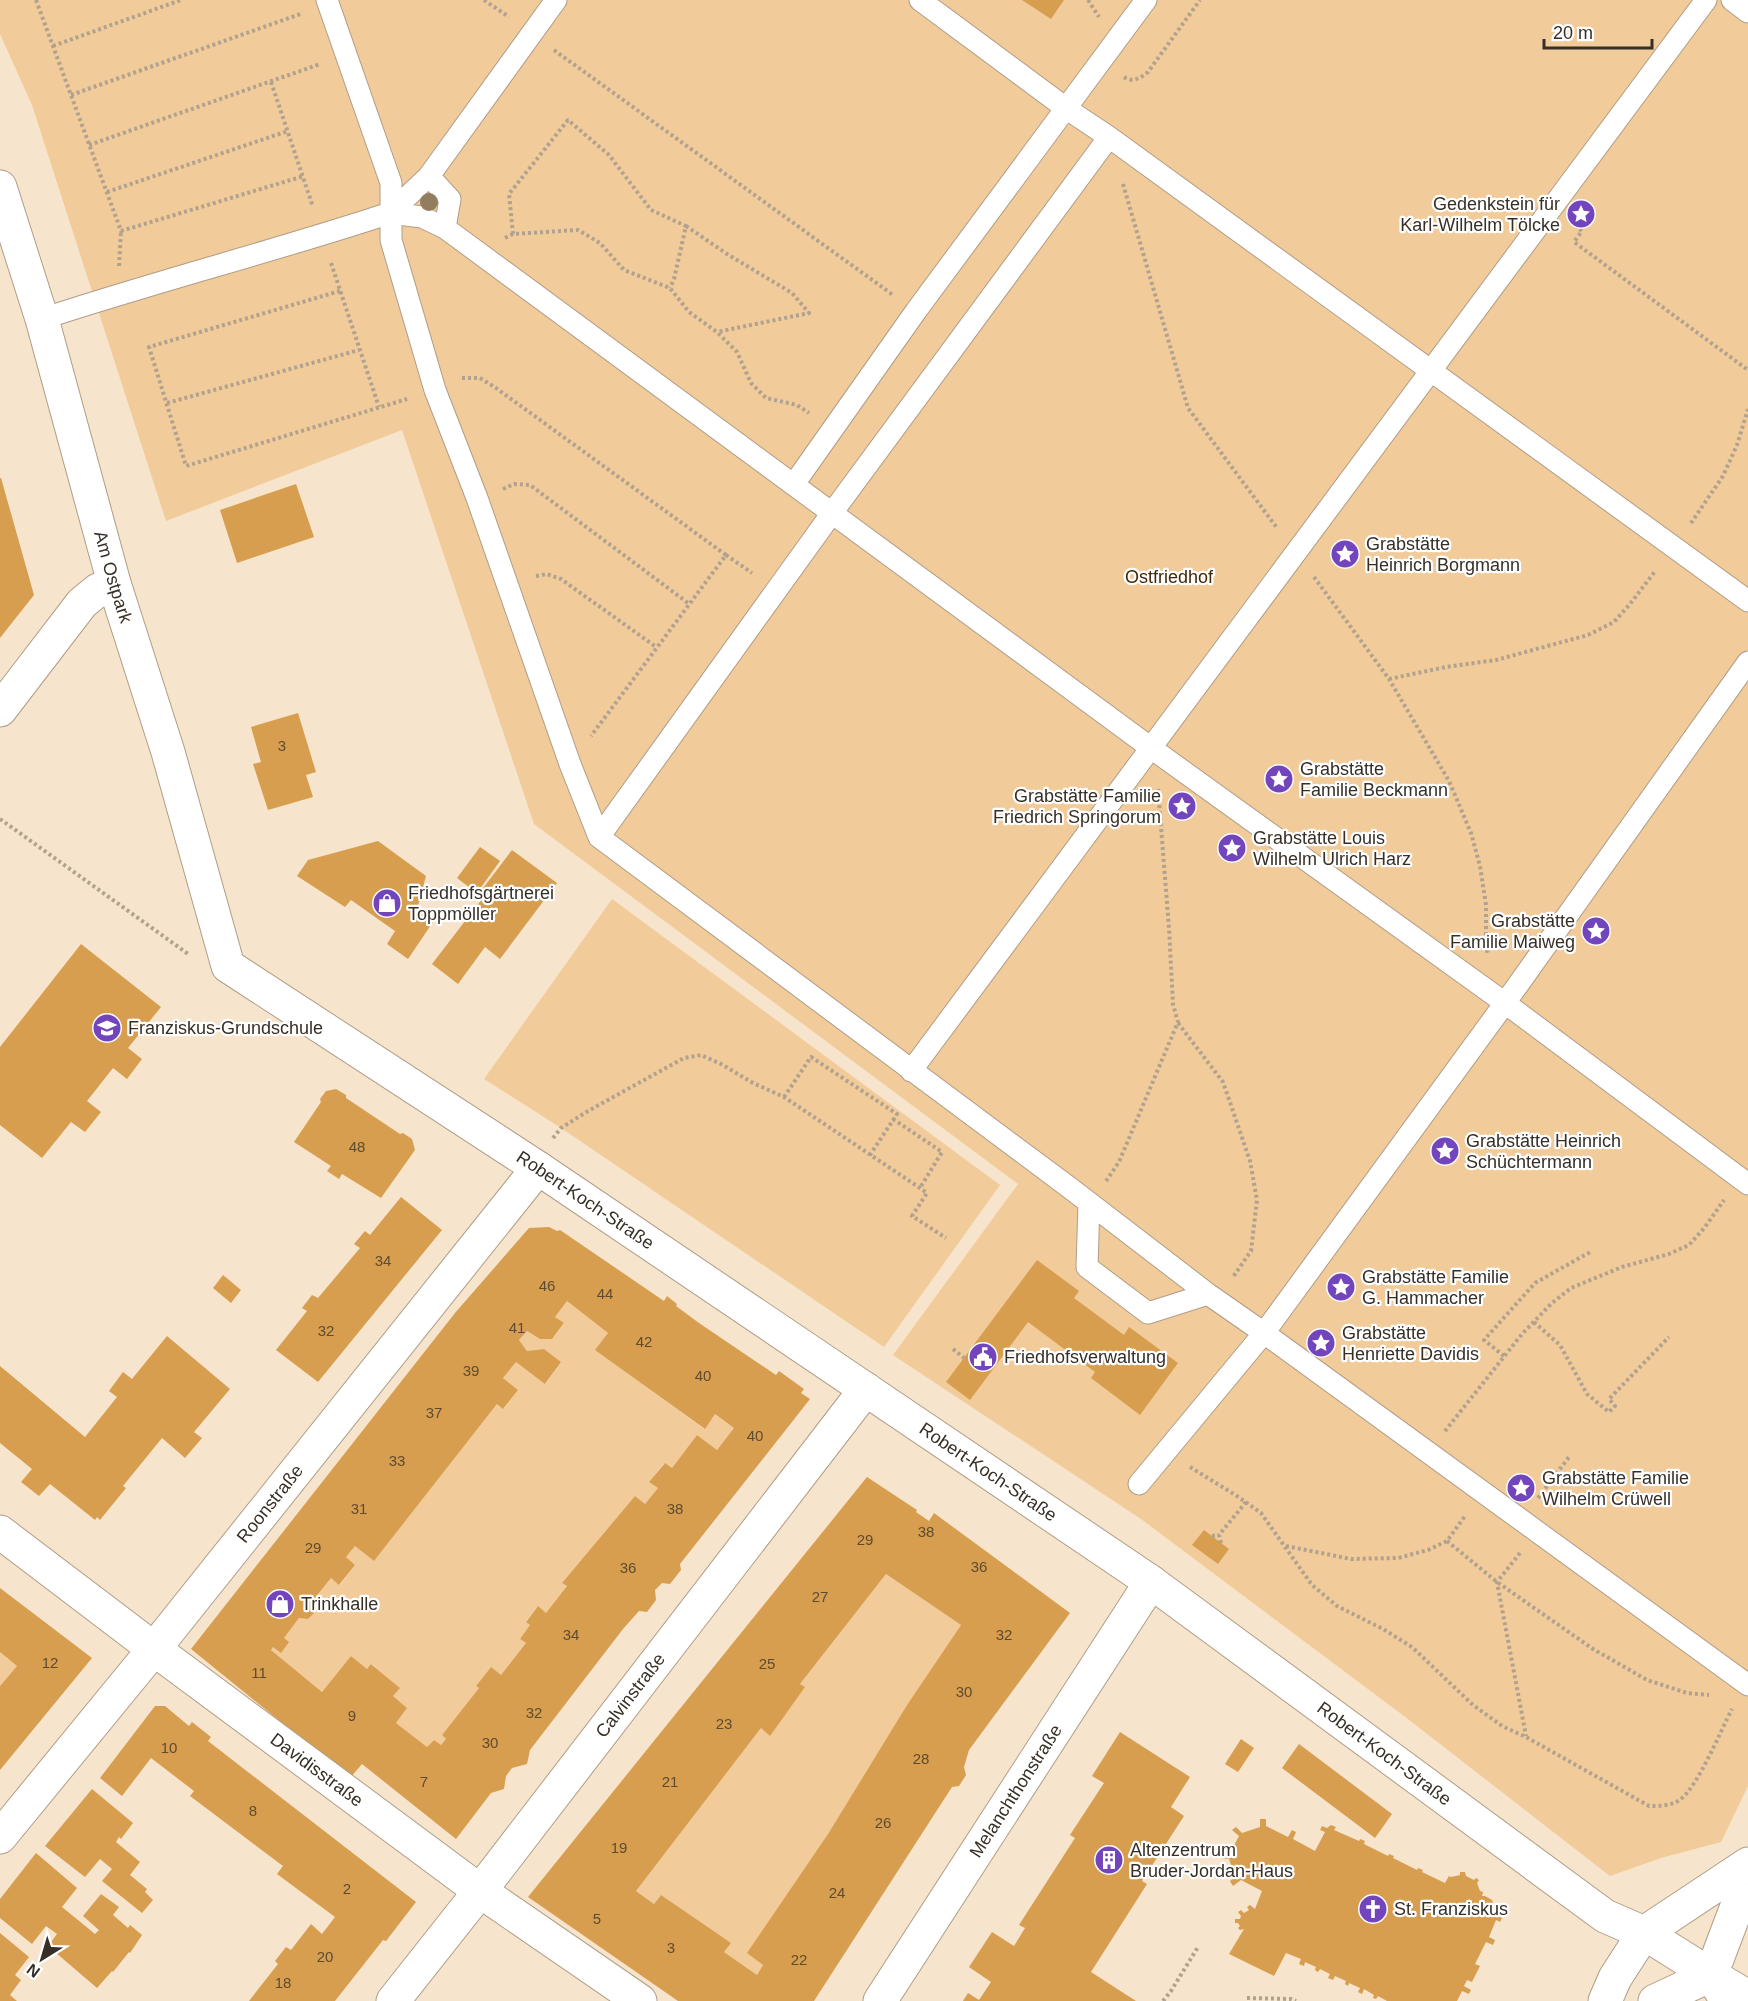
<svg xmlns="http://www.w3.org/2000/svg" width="1748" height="2001" viewBox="0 0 1748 2001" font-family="Helvetica,sans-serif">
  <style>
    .green { fill: #f2cb9a }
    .building { fill: #d79e4f; fill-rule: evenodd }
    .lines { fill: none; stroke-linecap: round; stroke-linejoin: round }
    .service-casing { stroke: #af9d86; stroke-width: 23 }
    .minor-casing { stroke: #af9d86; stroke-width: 35 }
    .tertiary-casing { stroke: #af9d86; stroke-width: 35 }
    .path { stroke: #b1a28f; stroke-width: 4; stroke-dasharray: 3 3; stroke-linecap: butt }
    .service { stroke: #fff; stroke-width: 21 }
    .minor { stroke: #fff; stroke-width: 33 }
    .tertiary { stroke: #fff; stroke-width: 33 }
    .tree { fill: #927d5f }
    .labels { text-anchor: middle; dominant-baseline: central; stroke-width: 4.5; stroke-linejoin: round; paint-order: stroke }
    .number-label { font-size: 15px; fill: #5f4b30 }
    .poi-label { font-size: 18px; fill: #372f26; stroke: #fff; text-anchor: start }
    .street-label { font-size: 18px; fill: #372f26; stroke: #fff }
    .park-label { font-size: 18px; fill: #402905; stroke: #fff }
  </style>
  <rect width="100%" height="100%" fill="#f7e4cc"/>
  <path class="green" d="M0 0H1748V1786L1721 1842 1661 1858 1610 1876 1404 1716 1141 1519 893 1355 1018 1184 534 824 402 430 166 521 32 105 0 34Z
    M612 899 1000 1185 884 1347 561 1128 484 1079Z
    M567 1301 608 1333 596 1350 704 1429 715 1414 734 1428 717 1450 697 1435 672 1468 664 1463 649 1482 658 1488 645 1504 635 1496 562 1583 567 1586 546 1613 537 1607 526 1621 530 1625 520 1639 526 1643 501 1675 490 1668 476 1686 479 1688 442 1735 446 1739 441 1745 434 1740 427 1747 396 1723 407 1708 393 1696 400 1688 372 1664 367 1669 351 1656 322 1692 271 1650 273 1647 281 1652 284 1638 299 1618 308 1619 314 1613V1607L310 1604 331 1578 340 1585 355 1565 346 1557 355 1546 374 1561 497 1404 504 1409 518 1390 503 1378 516 1362 546 1384 561 1362 544 1349 527 1351 519 1340 527 1331 540 1339H552L564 1324 555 1317Z
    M886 1574 961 1625 907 1705 828 1834 748 1953 763 1965 757 1975 724 1952 730 1943 661 1895 654 1904 636 1891 761 1728 770 1735 804 1687 800 1684Z
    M0 1652 17 1666 0 1686Z"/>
  <path class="building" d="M1022 0H1064L1051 19Z
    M1 478 34 595 0 638V478Z
    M296 484 314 537 237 563 220 510Z
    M298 713 316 772 306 775 313 797 268 810 253 764 261 762 251 727Z
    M378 841 426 876 417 910 433 922 408 959 387 944 395 931 351 900 345 907 297 876 308 860Z
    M480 847 500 861 477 893 457 878Z
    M512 850 557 883 500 959 485 947 458 984 432 964 482 899 477 896Z
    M81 944 161 1007 128 1048 142 1059 127 1079 113 1068 87 1101 101 1112 85 1132 71 1122 42 1158 0 1125V1047Z
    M336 1089 346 1095V1098L400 1134 403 1133 412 1139 415 1150 381 1198 342 1174 339 1179 327 1171 331 1166 294 1142 321 1102 320 1099 326 1091Z
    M401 1197 442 1230 318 1382 276 1350 307 1311 302 1308 312 1295 318 1298 360 1248 354 1244 365 1231 370 1235Z
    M549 1227 557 1231 560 1230 664 1301 667 1296 677 1304 676 1306 699 1323 776 1375 779 1371 804 1389 801 1393 810 1399 680 1564 681 1570 670 1584 662 1583 655 1590 656 1600 647 1612 639 1611 623 1629 530 1750 527 1764 512 1768 506 1776 504 1789 491 1793 456 1839 362 1764 350 1778 191 1649 455 1313 529 1228ZM567 1301 608 1333 595 1350 705 1429 715 1414 734 1428 717 1450 697 1435 672 1468 665 1463 649 1482 658 1488 645 1504 635 1496 562 1583 567 1586 546 1613 538 1606 526 1622 530 1625 520 1639 526 1643 501 1675 491 1667 476 1686 479 1688 442 1735 446 1739 441 1745 434 1740 427 1747 396 1723 407 1708 393 1696 400 1688 371 1664 367 1669 351 1656 322 1692 271 1650 273 1647 281 1653 289 1642 284 1638 299 1618 308 1619 314 1613V1607L310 1604 331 1578 339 1585 355 1565 346 1557 355 1546 374 1561 497 1404 503 1409 518 1390 503 1378 516 1362 545 1384 561 1362 544 1349 527 1351 519 1340 527 1331 540 1339H552L564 1323 555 1317Z
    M1037 1260 1079 1291 1074 1298 1124 1335 1129 1327 1178 1363 1140 1415 1091 1378 1095 1372 1028 1322 970 1400 946 1382Z
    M223 1275 241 1290 231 1303 213 1288Z
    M167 1336 230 1389 194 1432 202 1438 185 1458 162 1438 123 1486 126 1488 100 1520 97 1517 95 1520 50 1484 39 1496 21 1482 32 1469 0 1443V1366L85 1437 117 1397 109 1391 123 1372 132 1379Z
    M867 1477 917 1510 916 1512 929 1521 934 1513 1070 1613 969 1750 964 1767 966 1775 959 1786 952 1787 814 2001H678L528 1897ZM886 1574 961 1625 907 1705 828 1834 747 1953 763 1965 757 1975 724 1952 731 1943 661 1895 654 1904 636 1891 761 1728 770 1736 805 1687 800 1684Z
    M1204 1530 1229 1549 1218 1564 1192 1545Z
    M0 1588 92 1658 0 1770V1686L17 1666 0 1652Z
    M155 1706H165L189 1726 192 1722 211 1737 208 1741 416 1902 386 1941 383 1940 335 2001H249L278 1964 275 1961 286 1947 291 1950 311 1924 322 1934 335 1917 277 1874 283 1866 190 1796 194 1791 151 1758 122 1796 100 1778Z
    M1120 1732 1190 1777 1171 1807 1184 1816 1142 1881 1147 1884 1091 1972 1136 2001H963L968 1993 979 2000 991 1982 969 1967 992 1932 1014 1946 1025 1928 1019 1925 1075 1838 1070 1835 1104 1783 1092 1776Z
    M1241 1739 1254 1748 1238 1772 1225 1764Z
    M1299 1744 1392 1814 1375 1838 1282 1768Z
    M92 1789 133 1823 121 1839 119 1837 116 1842 140 1862 130 1875 147 1889 145 1892 153 1900 142 1913 102 1881 112 1869 100 1859 85 1877 45 1846Z
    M1260 1819H1266V1826L1288 1837 1292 1830 1296 1832 1293 1839 1315 1851 1325 1832 1320 1830 1322 1826 1327 1828 1331 1825 1336 1827 1334 1830 1359 1841 1360 1839 1365 1841 1364 1844 1388 1856 1389 1854 1394 1856 1393 1858 1417 1870 1418 1868 1423 1870 1422 1872 1445 1883 1449 1876 1451 1877 1460 1875V1872H1465L1466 1876 1474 1880 1476 1878 1479 1880 1477 1883 1480 1891 1483 1892 1482 1896H1485L1492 1900 1495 1909 1499 1910 1498 1916 1502 1918 1500 1922 1496 1920 1489 1937 1495 1940 1493 1945 1486 1942 1475 1964 1480 1966 1472 1982 1467 1980 1464 1986 1471 1990 1469 1994 1462 1991 1457 2001H1387L1378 1996 1376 1999 1373 1998 1374 1995 1364 1989 1362 1994 1358 1992 1360 1988 1349 1983 1348 1986 1345 1984 1346 1981 1335 1976 1333 1980 1328 1978 1330 1974 1320 1969 1318 1972 1315 1970 1316 1967 1305 1962 1304 1966 1299 1964 1301 1959 1286 1953 1274 1976 1229 1954 1244 1929 1240 1930 1238 1928 1240 1926 1238 1923H1235V1919H1240L1241 1916 1238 1912 1241 1910 1244 1913 1249 1910 1247 1907 1250 1905 1255 1909 1262 1891 1241 1880 1233 1886 1230 1881 1235 1877 1229 1859 1221 1858V1853H1230L1239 1836 1232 1830 1236 1827 1242 1833 1260 1827Z
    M36 1853 77 1888 62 1907 95 1934 99 1930 83 1916 101 1894 119 1907 113 1915 128 1928 130 1925 142 1935 130 1953 129 1952 113 1972 112 1971 97 1988 48 1946 57 1934 46 1926 32 1944 0 1918V1899Z
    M0 1933 29 1957 15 1975 21 1980 10 1995 17 2001H0Z"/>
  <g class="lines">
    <g class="service-casing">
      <path id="service" d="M327 0 391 183V240L435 390 477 498 570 764 599 837 1070 1188 1208 1294 1264 1333 1748 1685
        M920 0 1067 109 1109 137 1748 601
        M1732 0 1748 12
        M429 176 450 199 445 228 422 217 390 213 429 176 556 0
        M445 228 1151 748 1505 1003 1748 1184
        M42 319C157 281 275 251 390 213
        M794 484 916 311 1146 0
        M599 837 832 513 1109 137
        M911 1071 1706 0
        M1089 1203 1087 1267 1148 1313 1208 1294
        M1139 1484 1264 1333 1505 1003 1748 662"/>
    </g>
    <g class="minor-casing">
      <g id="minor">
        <path id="s1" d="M0 187 42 319 114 583 168 752 228 966 538 1168 1151 1582 1605 1916 1644 1933 1711 1975 1724 1996"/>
        <path d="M0 710 82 603 98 590 114 583"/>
        <path id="s2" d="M0 1532 154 1649 480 1891 640 2001"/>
        <path id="s3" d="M0 1837 154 1649 538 1168"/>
        <path id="s4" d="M393 2001 480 1891 866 1389"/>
        <path id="s5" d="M880 2001 1151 1582"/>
      </g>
    </g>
    <g class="tertiary-casing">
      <path id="tertiary" d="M1711 1975 1748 1877
        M1711 1975 1748 1997
        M1605 2001 1615 1978 1644 1933 1748 1864
        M1655 2001 1711 1975"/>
    </g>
    <path class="path" d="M36 0 121 231 304 176
      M484 0 509 17
      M1088 0 1099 17
      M53 46 181 0
      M554 50 893 295
      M1124 77C1133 83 1140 78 1148 72L1200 0
      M271 82 313 207
      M71 95 303 13
      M89 145 320 64
      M1123 184 1188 408 1277 528
      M107 192 288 131
      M1575 225 1582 231 1574 242 1748 370
      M686 226 727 254 792 293 809 313 717 332
      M513 234 509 194 568 120 609 155 651 210 686 226 674 279 670 288
      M505 238 513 234 578 230 600 243 624 270 670 288 689 312 717 332 737 352 751 383 766 398 797 405 809 413
      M331 263 379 407
      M119 266 121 231
      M340 291 149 347 186 466 407 399
      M462 378H480L496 388 726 555 591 736
      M167 403 359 350
      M503 489 514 484 530 485 688 603
      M1691 523 1723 476 1737 445 1748 409
      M726 555 752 573
      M536 576 547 574 561 579 656 647
      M1314 577 1389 679 1449 781 1471 833 1480 866 1486 905V947L1488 954
      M1389 679 1446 667 1496 660 1588 635 1614 622 1630 604 1656 570
      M0 819 188 954
      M1178 1023 1223 1082 1250 1161 1257 1200 1251 1251 1233 1277
      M784 1097 811 1057 897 1114 870 1155
      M893 1119 942 1152 920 1188
      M553 1138 561 1128 588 1111 684 1058 701 1055 721 1064 753 1083 784 1097 920 1188 927 1193 912 1216 946 1238
      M1106 1181 1119 1162 1178 1022 1173 1004 1169 928 1158 789
      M1534 1322 1560 1345 1587 1394 1609 1412 1615 1406 1609 1399 1669 1337
      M953 1349 964 1358
      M1504 1356 1484 1340 1535 1283 1592 1251
      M1445 1431 1522 1334 1552 1303 1571 1288 1622 1267 1669 1254 1689 1245 1705 1227 1724 1200
      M1190 1467 1237 1496 1261 1513 1312 1585 1337 1606 1383 1629 1412 1647 1473 1705 1502 1726 1526 1737 1649 1806C1660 1806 1672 1806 1681 1799 1699 1784 1720 1732 1732 1709
      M1538 1498 1569 1457
      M1212 1536 1219 1535
      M1447 1541 1497 1582 1593 1649 1647 1680 1687 1693 1709 1695
      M1221 1543 1219 1535 1246 1502
      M1286 1546 1351 1559 1398 1558 1428 1550 1447 1541 1465 1516
      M1520 1553 1497 1582 1526 1736
      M1247 1998 1291 1999 1296 2001
      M1163 2001 1171 1991 1198 1947"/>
    <use href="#service" class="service"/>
    <use href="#minor" class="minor"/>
    <use href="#tertiary" class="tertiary"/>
  </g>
  <circle class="tree" cx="429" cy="202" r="9"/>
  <defs>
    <g id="sight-disc" transform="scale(1.5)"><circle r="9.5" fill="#7245bd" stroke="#fff"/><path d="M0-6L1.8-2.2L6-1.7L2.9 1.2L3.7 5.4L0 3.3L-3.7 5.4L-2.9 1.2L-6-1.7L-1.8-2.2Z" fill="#fff"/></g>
    <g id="shop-disc" transform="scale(1.5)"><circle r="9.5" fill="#7245bd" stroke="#fff"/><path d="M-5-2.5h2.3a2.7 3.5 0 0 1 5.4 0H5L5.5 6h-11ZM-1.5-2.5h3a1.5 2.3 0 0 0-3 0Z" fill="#fff"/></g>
    <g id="school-disc" transform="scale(1.5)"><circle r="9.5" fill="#7245bd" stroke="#fff"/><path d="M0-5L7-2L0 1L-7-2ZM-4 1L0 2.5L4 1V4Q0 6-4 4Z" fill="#fff"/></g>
    <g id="civic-disc" transform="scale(1.5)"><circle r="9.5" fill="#7245bd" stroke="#fff"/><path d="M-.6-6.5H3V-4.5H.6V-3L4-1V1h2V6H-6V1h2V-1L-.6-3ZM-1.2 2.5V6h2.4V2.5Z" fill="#fff"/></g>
    <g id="building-disc" transform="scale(1.5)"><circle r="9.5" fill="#7245bd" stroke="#fff"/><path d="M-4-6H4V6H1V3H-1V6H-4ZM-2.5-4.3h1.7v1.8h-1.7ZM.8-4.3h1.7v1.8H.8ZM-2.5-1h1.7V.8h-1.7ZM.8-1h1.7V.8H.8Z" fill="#fff"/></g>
    <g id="church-disc" transform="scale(1.5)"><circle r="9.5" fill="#7245bd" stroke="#fff"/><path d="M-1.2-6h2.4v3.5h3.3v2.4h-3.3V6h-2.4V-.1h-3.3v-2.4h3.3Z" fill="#fff"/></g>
  </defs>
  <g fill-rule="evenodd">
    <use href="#sight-disc" x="1581" y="214"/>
    <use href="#sight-disc" x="1345" y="554"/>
    <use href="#sight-disc" x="1279" y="779"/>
    <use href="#sight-disc" x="1182" y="806"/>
    <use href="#sight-disc" x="1232" y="848"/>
    <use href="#shop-disc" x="387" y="903"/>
    <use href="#sight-disc" x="1596" y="931"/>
    <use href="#school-disc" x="107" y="1028"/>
    <use href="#sight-disc" x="1445" y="1151"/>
    <use href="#sight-disc" x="1341" y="1287"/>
    <use href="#sight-disc" x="1321" y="1343"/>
    <use href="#civic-disc" x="983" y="1357"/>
    <use href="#sight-disc" x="1521" y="1488"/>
    <use href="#shop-disc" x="280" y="1604"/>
    <use href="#building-disc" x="1109" y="1860"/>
    <use href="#church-disc" x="1373" y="1909"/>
  </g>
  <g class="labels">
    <g class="number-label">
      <text x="282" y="745">3</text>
      <text x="357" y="1146">48</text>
      <text x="383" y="1260">34</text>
      <text x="547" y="1285">46</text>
      <text x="605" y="1293">44</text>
      <text x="517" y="1327">41</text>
      <text x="326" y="1330">32</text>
      <text x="644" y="1341">42</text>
      <text x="471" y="1370">39</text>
      <text x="703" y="1375">40</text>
      <text x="434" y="1412">37</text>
      <text x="755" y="1435">40</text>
      <text x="397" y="1460">33</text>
      <text x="359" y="1508">31</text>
      <text x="675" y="1508">38</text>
      <text x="926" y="1531">38</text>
      <text x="865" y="1539">29</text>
      <text x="313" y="1547">29</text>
      <text x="979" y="1566">36</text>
      <text x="628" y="1567">36</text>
      <text x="820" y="1596">27</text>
      <text x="571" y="1634">34</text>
      <text x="1004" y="1634">32</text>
      <text x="50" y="1662">12</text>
      <text x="767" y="1663">25</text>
      <text x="259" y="1672">11</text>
      <text x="964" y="1691">30</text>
      <text x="534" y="1712">32</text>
      <text x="352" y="1715">9</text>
      <text x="724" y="1723">23</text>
      <text x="490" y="1742">30</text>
      <text x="169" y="1747">10</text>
      <text x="921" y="1758">28</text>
      <text x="424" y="1781">7</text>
      <text x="670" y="1781">21</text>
      <text x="253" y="1810">8</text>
      <text x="883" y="1822">26</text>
      <text x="619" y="1847">19</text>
      <text x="347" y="1888">2</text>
      <text x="837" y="1892">24</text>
      <text x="597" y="1918">5</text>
      <text x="671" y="1947">3</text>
      <text x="325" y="1956">20</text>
      <text x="799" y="1959">22</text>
      <text x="283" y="1982">18</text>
    </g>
    <g class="poi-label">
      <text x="1560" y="204" text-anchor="end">Gedenkstein für<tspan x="1560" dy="21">Karl-Wilhelm Tölcke</tspan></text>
      <text x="1366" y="544">Grabstätte<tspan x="1366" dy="21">Heinrich Borgmann</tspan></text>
      <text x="1300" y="769">Grabstätte<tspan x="1300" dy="21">Familie Beckmann</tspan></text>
      <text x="1161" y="796" text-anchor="end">Grabstätte Familie<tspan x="1161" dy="21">Friedrich Springorum</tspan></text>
      <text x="1253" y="838">Grabstätte Louis<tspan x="1253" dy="21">Wilhelm Ulrich Harz</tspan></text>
      <text x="408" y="893">Friedhofsgärtnerei<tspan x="408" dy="21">Toppmöller</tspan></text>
      <text x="1575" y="921" text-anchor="end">Grabstätte<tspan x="1575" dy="21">Familie Maiweg</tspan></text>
      <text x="128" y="1028">Franziskus-Grundschule</text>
      <text x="1466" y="1141">Grabstätte Heinrich<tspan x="1466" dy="21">Schüchtermann</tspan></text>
      <text x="1362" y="1277">Grabstätte Familie<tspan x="1362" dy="21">G. Hammacher</tspan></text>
      <text x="1342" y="1333">Grabstätte<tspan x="1342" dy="21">Henriette Davidis</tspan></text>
      <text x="1004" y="1357">Friedhofsverwaltung</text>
      <text x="1542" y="1478">Grabstätte Familie<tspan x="1542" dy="21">Wilhelm Crüwell</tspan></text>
      <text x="301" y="1604">Trinkhalle</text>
      <text x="1130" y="1850">Altenzentrum<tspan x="1130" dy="21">Bruder-Jordan-Haus</tspan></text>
      <text x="1394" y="1909">St. Franziskus</text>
    </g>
    <g class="street-label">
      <text stroke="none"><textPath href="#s1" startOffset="406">Am Ostpark</textPath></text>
      <text stroke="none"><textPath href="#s1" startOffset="1239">Robert-Koch-Straße</textPath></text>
      <text stroke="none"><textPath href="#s1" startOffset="1725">Robert-Koch-Straße</textPath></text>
      <text stroke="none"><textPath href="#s3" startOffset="429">Roonstraße</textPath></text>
      <text stroke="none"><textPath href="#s4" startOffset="387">Calvinstraße</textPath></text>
      <text stroke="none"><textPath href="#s1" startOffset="2211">Robert-Koch-Straße</textPath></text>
      <text stroke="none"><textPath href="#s2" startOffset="396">Davidisstraße</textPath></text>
      <text stroke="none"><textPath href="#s5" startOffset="250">Melanchthonstraße</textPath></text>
    </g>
    <g class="park-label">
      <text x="1169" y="577">Ostfriedhof</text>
    </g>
  </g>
  <g transform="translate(42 1959) rotate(217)" stroke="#ffffff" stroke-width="4.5" paint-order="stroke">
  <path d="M0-4.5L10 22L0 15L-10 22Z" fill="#372f26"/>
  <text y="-9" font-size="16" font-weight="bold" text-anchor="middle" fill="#372f26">N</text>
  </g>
  <path d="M1544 39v9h108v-9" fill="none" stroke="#372f26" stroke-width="3"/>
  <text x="1553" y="39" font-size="18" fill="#372f26" stroke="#ffffff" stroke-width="4.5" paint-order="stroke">20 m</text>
</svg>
